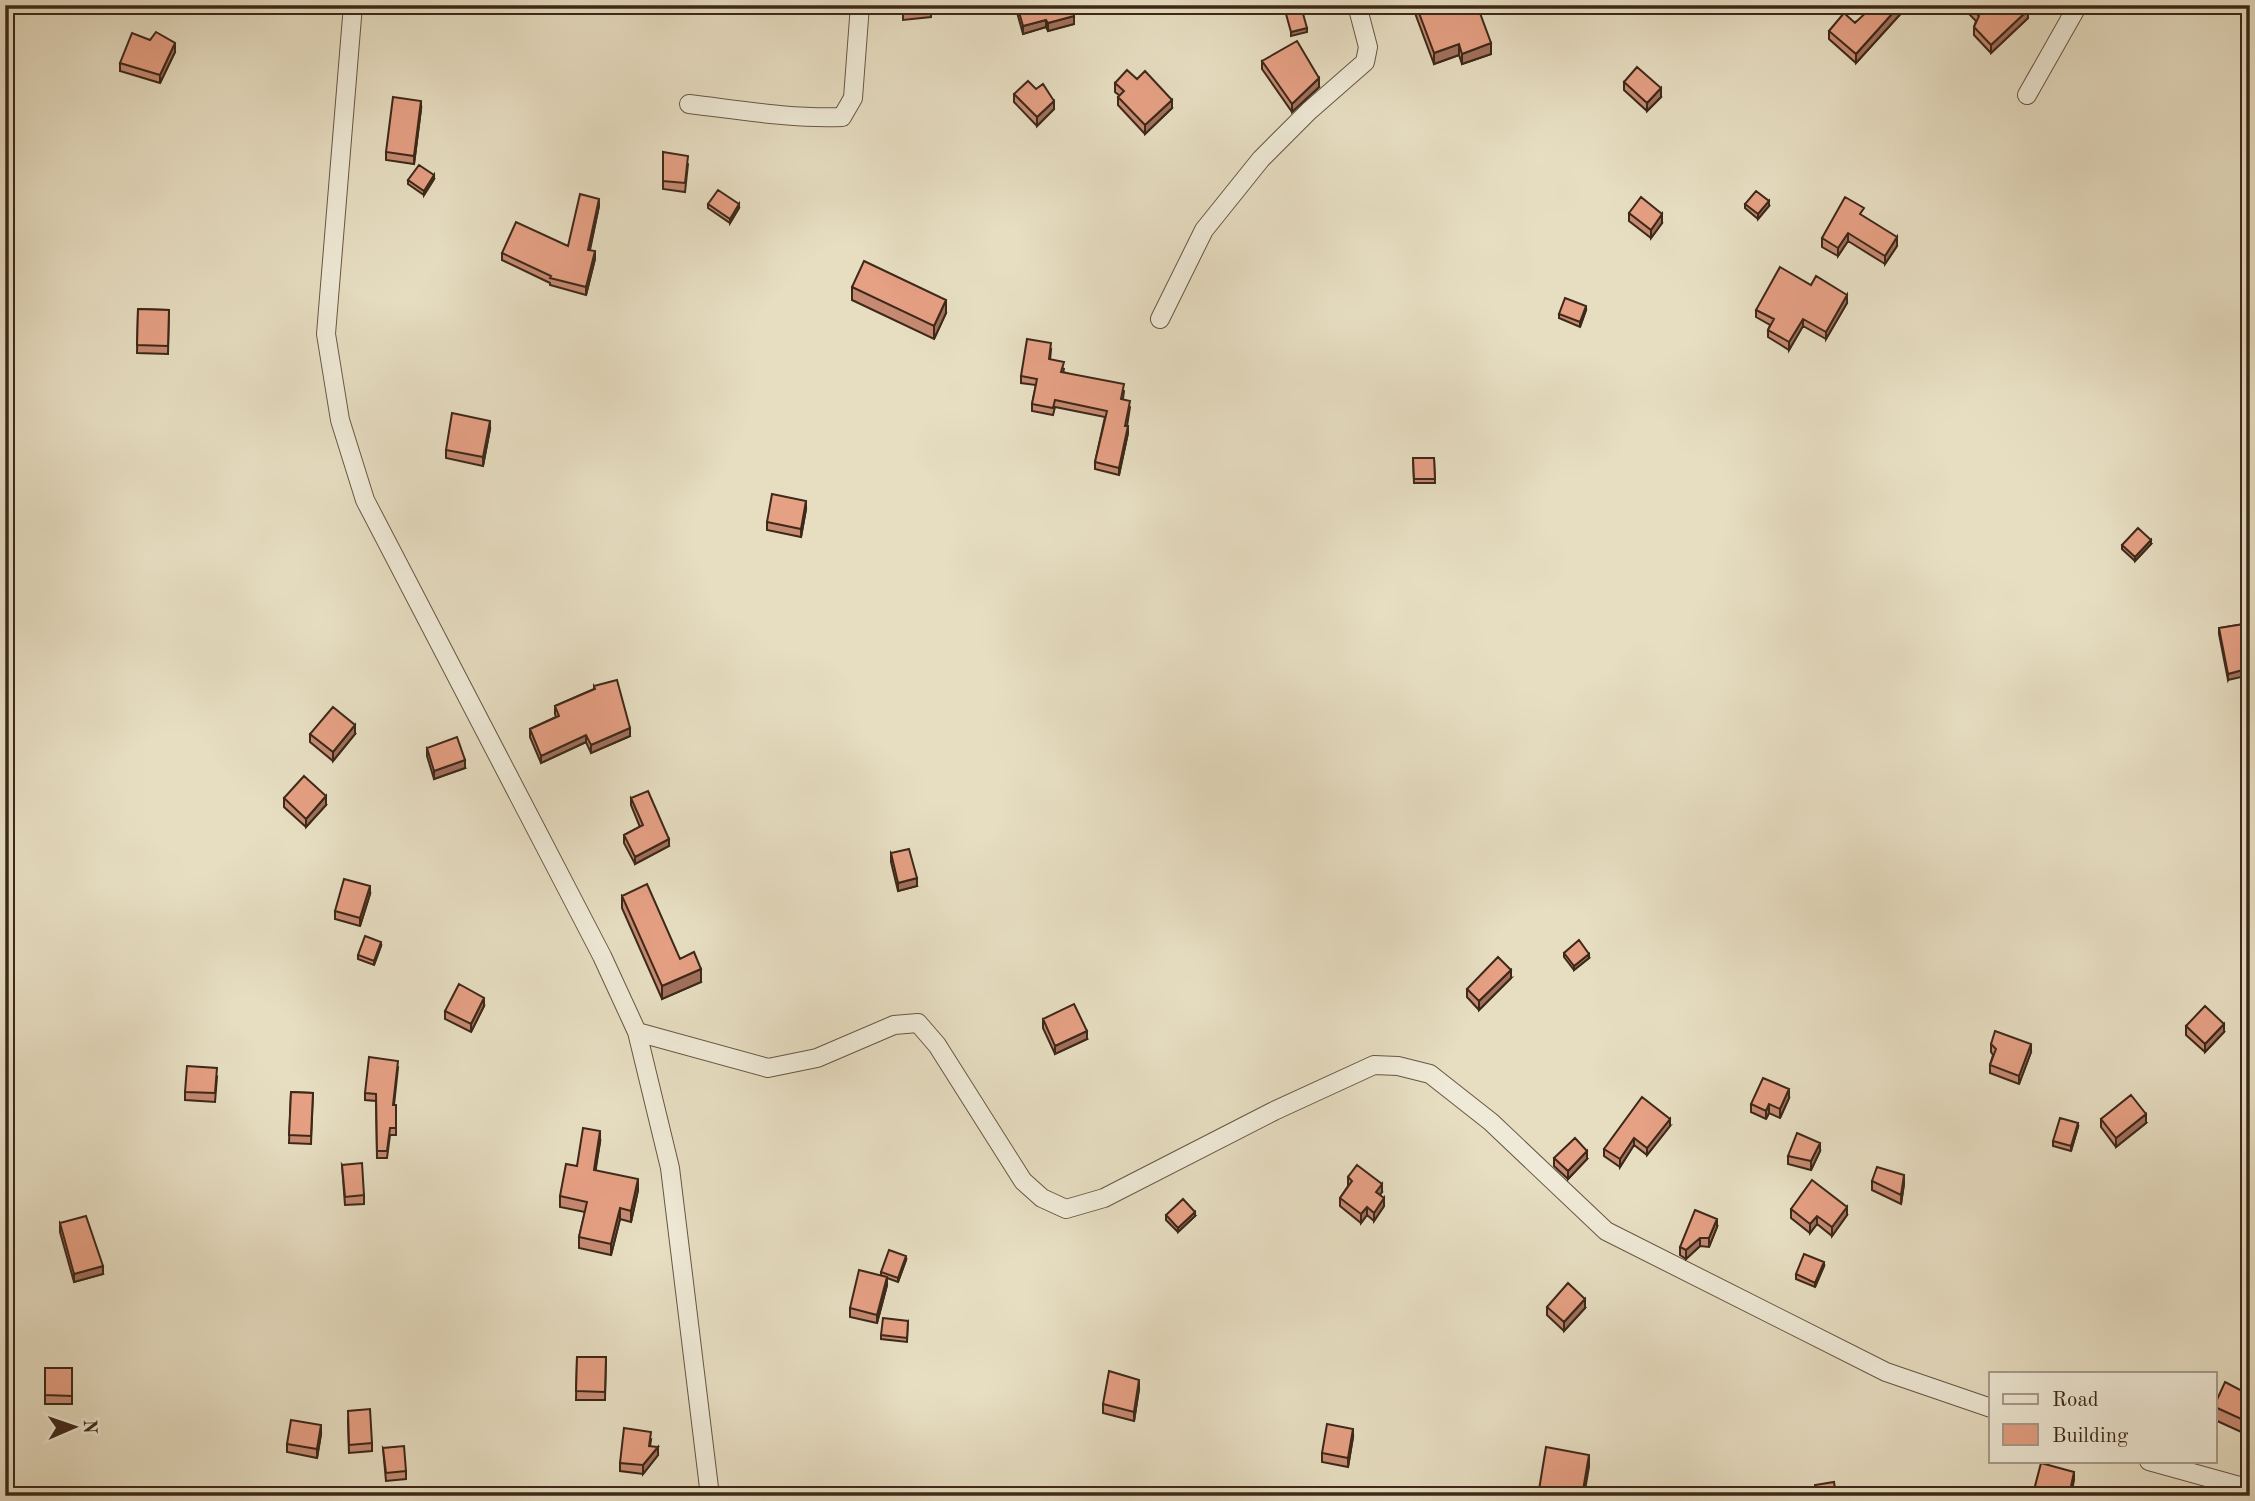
<svg xmlns="http://www.w3.org/2000/svg" width="2255" height="1501" viewBox="0 0 2255 1501" font-family="'Old Standard TT',serif">
  <style>
    .lines { fill: none; stroke-linecap: round; stroke-linejoin: round }
    .street-casing { stroke: #685643; stroke-width: 20 }
    .street { stroke: #efead7; stroke-width: 18 }
    .wall { fill: #c68a72; stroke: #3d2819; stroke-width: 2 }
    .shaded-wall { fill: #a1705c; stroke: #3d2819; stroke-width: 2 }
    .building { fill: #e6a084; stroke: #3d2819; stroke-width: 2 }
  </style>
  <rect width="100%" height="100%" fill="#e7dec2"/>
  <filter id="stains"><feTurbulence type="fractalNoise" baseFrequency=".00286" numOctaves="4"/><feColorMatrix values="0 0 0 0 .2 0 0 0 0 .09 0 0 0 0 .02 0 0 0 .5 -.17"/></filter>
  <radialGradient id="worn" r=".72"><stop offset=".6" stop-color="#630" stop-opacity="0"/><stop offset="1" stop-color="#630" stop-opacity=".3"/></radialGradient>
  <g class="lines">
    <g class="street-casing">
      <path id="street" d="M353 5 326 334 340 420 365 500 602 956 637 1032 670 1168 710 1496
        M2027 95 2078 5
        M689 104C740 110 791 119 842 117L853 98 860 5
        M1160 319 1204 230 1261 159 1309 111 1365 62 1368 47 1357 5
        M637 1032 768 1068 817 1058 894 1025 918 1023 937 1045 1023 1181 1042 1198 1066 1209 1104 1198 1274 1111 1374 1065 1398 1066 1430 1074 1491 1122 1606 1231 1886 1372 1991 1408
        M2149 1461 2250 1489"/>
    </g>
    <use href="#street" class="street"/>
  </g>
  <path class="wall" d="M903 5H931V17L903 20Z
    M1015 5H1071L1074 24 1048 31 1046 27 1023 34Z
    M1412 5H1477L1491 54 1462 64 1459 55 1434 64Z
    M1904 5V10L1856 63 1829 39V31Z
    M1970 5H2025L2024 6 2028 18 1991 53 1974 35V27L1976 21 1969 14Z
    M150 40 175 52 160 83 120 71V63Z
    M1262 61 1319 87 1292 112 1262 69Z
    M1624 82 1661 97 1647 111 1624 90Z
    M1115 83 1172 108 1145 134 1118 105V97L1120 96 1115 92Z
    M1036 89 1054 109 1037 126 1014 102V94Z
    M421 109 414 164 386 160V152Z
    M663 152 688 164 685 192 663 189Z
    M434 179 424 195 408 184V180Z
    M708 204 739 208 730 223 708 208Z
    M1745 204 1769 206 1758 219 1745 208Z
    M599 206 590 250 595 259 586 295 550 285V283L502 260V253L568 246Z
    M1629 213 1662 223 1651 238 1629 221Z
    M1864 217 1897 246 1885 264 1848 241 1838 256 1822 247V238Z
    M1811 285 1847 303 1826 339 1803 326 1789 350 1768 337V330L1770 325 1756 317V310Z
    M852 287 946 313 934 339 852 300Z
    M138 309 169 310 168 354 137 353Z
    M1586 310 1580 327 1559 318V314Z
    M1051 350 1050 360 1064 369 1063 372 1124 391 1123 399 1130 407 1127 426 1128 433 1119 475 1095 469V462L1105 417 1055 407 1053 415 1032 411V404L1036 385 1021 383V376Z
    M490 429 483 466 446 458V450Z
    M1413 458H1434L1435 483H1414Z
    M806 509 801 537 767 530V522Z
    M2151 544 2135 561 2122 549V545Z
    M2250 623 2228 680 2219 634V628Z
    M594 686 630 736 591 753 586 742 541 763 530 737V729L556 717 555 714V706L594 689Z
    M310 734H355L333 761 310 742Z
    M427 748 465 768 434 779 427 756Z
    M284 798 326 805 306 827 284 807Z
    M631 798 669 846 635 864 624 843V835L640 827 631 805Z
    M891 853 917 886 898 891 891 862Z
    M370 894 360 926 335 919V911Z
    M622 896 680 959 701 982 662 999 622 908Z
    M381 946 374 965 358 959V955Z
    M1564 953 1589 958 1574 970 1564 957Z
    M1511 978 1479 1010 1467 997V989Z
    M484 1006 471 1032 445 1019V1011Z
    M1043 1019 1087 1039 1055 1054 1043 1028Z
    M2186 1026 2224 1032 2205 1052 2186 1035Z
    M1991 1044 2031 1052 2019 1084 1990 1073V1065L1993 1055 1991 1052Z
    M398 1068 394 1105H396V1135H390L387 1158H377L376 1101 365 1100V1093Z
    M217 1077 215 1102 185 1100V1092Z
    M291 1092 313 1093 311 1144 289 1143Z
    M1789 1098 1780 1118 1769 1113 1766 1119 1751 1112V1104Z
    M2101 1119 2146 1123 2116 1147 2101 1127Z
    M1670 1126 1647 1155 1634 1145 1620 1167 1604 1156V1149Z
    M2078 1127 2071 1151 2053 1146V1141Z
    M600 1142 595 1170 638 1190 631 1222 620 1219 611 1255 579 1248V1237L585 1212 560 1207V1196L577 1166Z
    M1820 1151 1811 1170 1788 1164V1156Z
    M1554 1158 1587 1159 1568 1179 1554 1166Z
    M342 1165 364 1195V1204L345 1205Z
    M1348 1177 1382 1192 1380 1194 1384 1206 1374 1221 1367 1215 1361 1223 1340 1206V1198L1348 1186Z
    M1872 1181 1904 1184 1901 1204 1872 1190Z
    M1791 1209 1847 1215 1832 1236 1817 1224 1810 1233 1791 1218Z
    M1166 1215 1195 1216 1178 1232 1166 1220Z
    M60 1223 103 1274 74 1282 60 1232Z
    M1717 1227 1709 1247 1700 1246 1686 1259 1680 1255V1247Z
    M906 1260 898 1282 887 1278V1285L877 1323 850 1317V1308L881 1275V1272Z
    M1824 1266 1815 1287 1796 1279V1274Z
    M1547 1307 1585 1308 1564 1331 1547 1315Z
    M908 1321 907 1342 881 1339V1335Z
    M577 1357H606L605 1400H576Z
    M45 1368H72V1404H45Z
    M1139 1389 1134 1421 1103 1413V1404Z
    M2250 1395V1436L2215 1420V1404Z
    M348 1419 372 1443V1451L349 1453Z
    M321 1434 317 1458 287 1452V1444Z
    M1353 1437 1348 1467 1322 1462V1453Z
    M651 1440 650 1446 658 1455 643 1474 620 1471V1463Z
    M383 1448 406 1471V1479L386 1481Z"/>
  <path class="shaded-wall" d="M1308 5H1323L1304 11V6Z
    M1900 5H1904V10L1856 63V54Z
    M2028 10V18L1991 53V45Z
    M1074 16V24L1048 31V23Z
    M1046 20V27L1023 34V26Z
    M1307 28V32L1291 36V32Z
    M175 43V52L160 83V75Z
    M1491 43V54L1462 64V54Z
    M1459 44V55L1434 64V53Z
    M1319 78V87L1292 112V104Z
    M1661 88V97L1647 111V103Z
    M1172 100V108L1145 134V125Z
    M421 101V109L414 164V156Z
    M1054 101V109L1037 126V117Z
    M434 175V179L424 195V191Z
    M599 199V206L588 257V250Z
    M1769 201V206L1758 219V214Z
    M739 204V208L730 223V219Z
    M1662 214V223L1651 238V230Z
    M1848 233V241L1838 256V248Z
    M1897 237V246L1885 264V256Z
    M595 251V259L586 295V287Z
    M1847 295V303L1826 339V332Z
    M946 300V313L934 339V326Z
    M1586 306V310L1580 327V322Z
    M1803 319V326L1789 350V342Z
    M490 421V429L483 466V457Z
    M1128 426V433L1119 475V468Z
    M806 501V509L801 537V529Z
    M2151 540V544L2135 561V557Z
    M2250 668V675L2228 680V674Z
    M355 725V734L333 761V752Z
    M630 728V736L591 753V745Z
    M586 735V742L541 763V756Z
    M465 760V768L434 779V771Z
    M326 796V805L306 827V819Z
    M669 839V846L635 864V857Z
    M917 878V886L898 891V883Z
    M370 886V894L360 926V918Z
    M381 942V946L374 965V961Z
    M1589 954V958L1574 970V966Z
    M701 969V982L662 999V986Z
    M1511 970V978L1479 1010V1001Z
    M484 998V1006L471 1032V1024Z
    M2224 1024V1032L2205 1052V1044Z
    M1087 1031V1039L1055 1054V1046Z
    M2031 1044V1052L2019 1084V1076Z
    M1789 1089V1098L1780 1118V1109Z
    M1769 1104V1113L1766 1119V1111Z
    M2146 1114V1123L2116 1147V1138Z
    M1670 1119V1126L1647 1155V1148Z
    M2078 1123V1127L2071 1151V1146Z
    M600 1131V1142L594 1181V1170Z
    M1634 1138V1145L1620 1167V1159Z
    M1820 1143V1151L1811 1170V1161Z
    M1587 1151V1159L1568 1179V1171Z
    M1904 1175V1184L1901 1204V1195Z
    M638 1179V1190L631 1222V1211Z
    M1382 1184V1192L1376 1200V1192Z
    M1384 1198V1206L1374 1221V1213Z
    M1367 1207V1215L1361 1223V1214Z
    M1847 1207V1215L1832 1236V1227Z
    M620 1208V1219L611 1255V1244Z
    M1195 1212V1216L1178 1232V1228Z
    M1817 1216V1224L1810 1233V1224Z
    M1717 1219V1227L1709 1247V1238Z
    M1700 1238V1246L1686 1259V1250Z
    M906 1256V1260L898 1282V1278Z
    M1824 1262V1266L1815 1287V1283Z
    M103 1266V1274L74 1282V1274Z
    M887 1277V1285L877 1323V1315Z
    M1585 1299V1308L1564 1331V1322Z
    M1139 1380V1389L1134 1421V1412Z
    M321 1425V1434L317 1458V1449Z
    M1353 1429V1437L1348 1467V1458Z
    M658 1447V1455L643 1474V1465Z
    M1589 1455V1467L1584 1496H1582Z
    M2074 1472V1480L2071 1496H2069Z"/>
  <path class="building" d="M903 5H931V9L903 12Z
    M1017 5H1071L1074 16 1048 23 1046 20 1023 26Z
    M1416 5H1477L1491 43 1462 54 1459 44 1434 53Z
    M1874 5H1900L1856 54 1829 31 1844 13 1855 23Z
    M1970 5H2024L2028 10 1991 45 1974 27 1979 16 1969 6Z
    M1302 10 1307 28 1291 32 1286 14Z
    M156 32 175 43 160 75 120 63 132 33 150 40Z
    M1297 41 1319 78 1292 104 1262 61Z
    M1637 67 1661 88 1647 103 1624 82Z
    M1127 70 1137 79 1145 71 1172 100 1145 125 1118 97 1124 91 1115 83Z
    M1028 81 1036 89 1043 84 1054 101 1037 117 1014 94Z
    M393 97 421 101 414 156 386 152Z
    M663 152 688 156 685 183 663 181Z
    M419 165 434 175 424 191 408 180Z
    M718 190 739 204 730 219 708 204Z
    M1756 191 1769 201 1758 214 1745 204Z
    M580 194 599 199 588 250 595 251 586 287 550 278 551 276 502 253 516 222 568 246Z
    M1641 197 1662 214 1651 230 1629 213Z
    M1845 197 1864 208 1860 214 1897 237 1885 256 1848 233 1838 248 1822 238Z
    M864 261 946 300 934 326 852 287Z
    M1780 267 1811 285 1816 276 1847 295 1826 332 1803 319 1789 342 1768 330 1774 319 1756 310Z
    M1565 298 1586 306 1580 322 1559 314Z
    M138 309 169 310 168 346 137 345Z
    M1027 339 1051 343 1049 359 1064 362 1061 372 1124 384 1121 399 1130 401 1125 426H1128L1119 468 1095 462 1107 411 1055 400 1053 408 1032 404 1037 379 1021 376Z
    M452 413 490 421 483 457 446 450Z
    M1413 458H1434L1435 479H1414Z
    M772 494 806 501 801 529 767 522Z
    M2138 528 2151 540 2135 557 2122 545Z
    M2250 623V668L2228 674 2219 628Z
    M617 680 630 728 591 745 586 735 541 756 530 729 559 716 555 706 595 689 594 686Z
    M333 707 355 725 333 752 310 734Z
    M457 737 465 760 434 771 427 748Z
    M304 776 326 796 306 819 284 798Z
    M648 791 669 839 635 857 624 835 643 825 631 798Z
    M909 849 917 878 898 883 891 853Z
    M344 879 370 886 360 918 335 911Z
    M647 884 680 959 694 952 701 969 662 986 622 896Z
    M365 936 381 942 374 961 358 955Z
    M1579 940 1589 954 1574 966 1564 953Z
    M1498 957 1511 970 1479 1001 1467 989Z
    M459 984 484 998 471 1024 445 1011Z
    M1074 1004 1087 1031 1055 1046 1043 1019Z
    M2205 1006 2224 1024 2205 1044 2186 1026Z
    M1995 1031 2031 1044 2019 1076 1990 1065 1996 1049 1991 1044Z
    M369 1057 398 1061 393 1105H396V1128H390L387 1151H377L376 1094 365 1093Z
    M187 1066 217 1068 215 1093 185 1092Z
    M1763 1078 1789 1089 1780 1109 1769 1104 1766 1111 1751 1104Z
    M291 1092 313 1093 311 1136 289 1135Z
    M2131 1095 2146 1114 2116 1138 2101 1119Z
    M1642 1097 1670 1119 1647 1148 1634 1138 1620 1159 1604 1149Z
    M2060 1118 2078 1123 2071 1146 2053 1141Z
    M583 1128 600 1131 594 1170 638 1179 631 1211 620 1208 611 1244 579 1237 587 1202 560 1196 566 1164 577 1166Z
    M1797 1133 1820 1143 1811 1161 1788 1156Z
    M1575 1138 1587 1151 1568 1171 1554 1158Z
    M362 1163 364 1195 345 1197 342 1165Z
    M1357 1165 1382 1184 1376 1192 1384 1198 1374 1213 1367 1207 1361 1214 1340 1198 1352 1181 1348 1177Z
    M1877 1167 1904 1175 1901 1195 1872 1181Z
    M1812 1180 1847 1207 1832 1227 1817 1216 1810 1224 1791 1209Z
    M1183 1199 1195 1212 1178 1228 1166 1215Z
    M1695 1210 1717 1219 1709 1238H1700L1686 1250 1680 1247Z
    M86 1216 103 1266 74 1274 60 1223Z
    M889 1250 906 1256 898 1278 881 1272Z
    M1804 1254 1824 1262 1815 1283 1796 1274Z
    M859 1270 887 1277 877 1315 850 1308Z
    M1568 1283 1585 1299 1564 1322 1547 1307Z
    M883 1318 908 1321 907 1338 881 1335Z
    M577 1357H606L605 1392 576 1391Z
    M45 1368H72V1396L45 1395Z
    M1109 1371 1139 1380 1134 1412 1103 1404Z
    M2225 1382 2250 1395V1423L2215 1407V1404Z
    M370 1409 372 1443 349 1445 348 1411Z
    M291 1420 321 1425 317 1449 287 1444Z
    M1327 1424 1353 1429 1348 1458 1322 1453Z
    M624 1428 651 1432 649 1446 658 1447 643 1465 620 1463Z
    M404 1446 406 1471 386 1473 383 1448Z
    M1546 1447 1589 1455 1582 1496H1538Z
    M2041 1463 2074 1472 2069 1496H2036L2037 1493 2034 1490Z
    M1834 1482 1836 1496H1816L1815 1485Z
    M191 1489 224 1494 223 1496H190Z"/>
  <rect width="2255" height="1501" fill="none" stroke="#e7dec2" stroke-width="28"/>
  <rect x="7" y="7" width="2241" height="1487" fill="none" stroke="#3d2819" stroke-width="3.5"/>
  <rect x="14" y="14" width="2227" height="1473" fill="none" stroke="#3d2819" stroke-width="2"/>
  <rect x="1989" y="1372" width="228" height="91" fill="#efead7" stroke="#a89c8b" stroke-width="2"/>
  <rect x="2003" y="1394" width="35" height="10" fill="#efead7" stroke="#a89c8b" stroke-width="2"/>
  <text x="2052" y="1406" font-size="21" fill="#3d2819">Road</text>
  <rect x="2003" y="1424" width="35" height="21" fill="#e6a084" stroke="#a89c8b" stroke-width="2"/>
  <text x="2052" y="1442" font-size="21" fill="#3d2819">Building</text>
  <g transform="translate(74 1427) rotate(88)" stroke="#efead7" stroke-width="5" paint-order="stroke">
  <path d="M0-5L12 26L0 18L-12 26Z" fill="#3d2819"/>
  <text y="-10" font-size="19" font-weight="bold" text-anchor="middle" fill="#3d2819">N</text>
  </g>
  <rect width="100%" height="100%" filter="url(#stains)"/>
  <rect width="100%" height="100%" fill="url(#worn)"/>
</svg>
